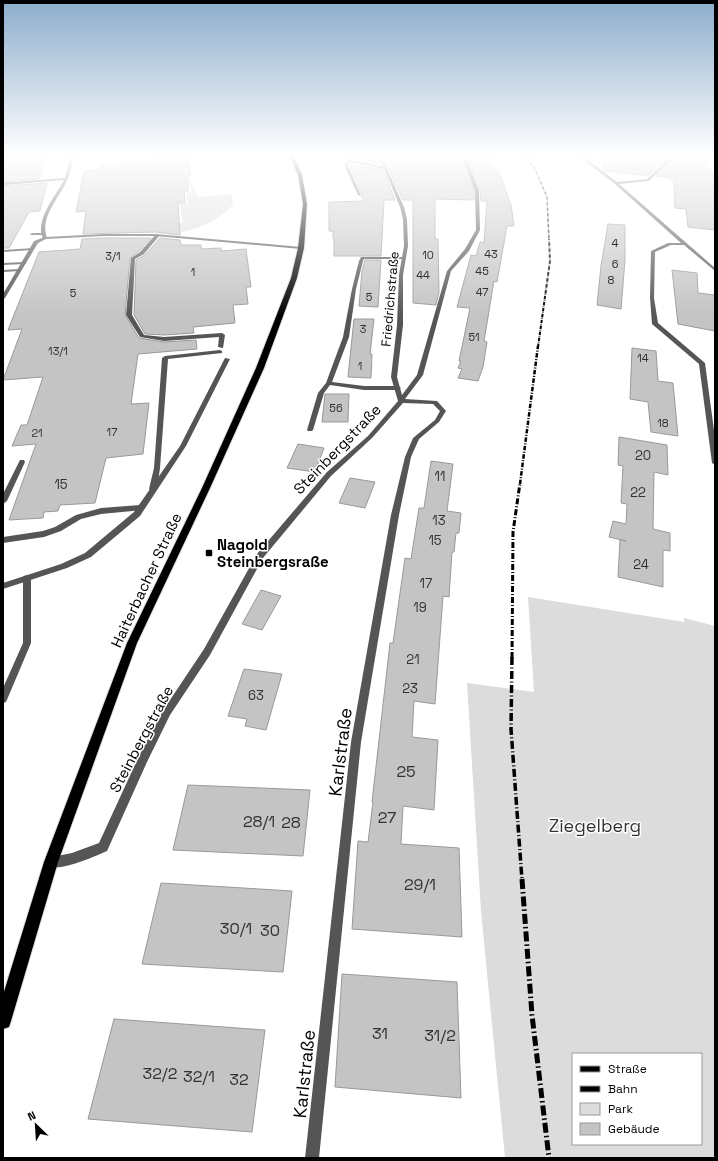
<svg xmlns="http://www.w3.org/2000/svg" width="718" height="1161" viewBox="0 0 718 1161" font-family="'Space Grotesk',sans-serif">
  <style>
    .green { fill: #dcdcdc; fill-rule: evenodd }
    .building { fill: #c4c4c4; stroke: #999 }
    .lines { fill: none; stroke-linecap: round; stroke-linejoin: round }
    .primary-casing { stroke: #dbdbdb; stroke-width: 2 }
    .lane { fill: #555; fill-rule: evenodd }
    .street { fill: #555; fill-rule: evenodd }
    .primary { fill: #000; fill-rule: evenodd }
    .rail-far5 { stroke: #000; stroke-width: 1.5; stroke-dasharray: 3 1 0.5 1; stroke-linecap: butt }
    .rail-far4 { stroke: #000; stroke-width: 2; stroke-dasharray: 3.5 1 0.5 1; stroke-linecap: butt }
    .rail-far3 { stroke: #000; stroke-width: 2.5; stroke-dasharray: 4.5 1.5 1 1.5; stroke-linecap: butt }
    .rail-far2 { stroke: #000; stroke-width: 3; stroke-dasharray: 6 2 1 2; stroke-linecap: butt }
    .rail-far1 { stroke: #000; stroke-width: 3.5; stroke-dasharray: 8 2.5 1 2.5; stroke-linecap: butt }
    .rail { stroke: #000; stroke-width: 5; stroke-dasharray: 10 3 1.5 3; stroke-linecap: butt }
    .poi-dot { fill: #000; stroke: #fff; stroke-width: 1.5 }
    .labels { text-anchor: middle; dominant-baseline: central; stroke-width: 3; stroke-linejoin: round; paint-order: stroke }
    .far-number-label { font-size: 11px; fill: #313131 }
    .far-street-label { font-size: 13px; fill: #000; stroke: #fff }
    .number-label { font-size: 13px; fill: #313131 }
    .street-label { font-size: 15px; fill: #000; stroke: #fff }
    .poi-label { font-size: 15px; font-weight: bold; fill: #000; stroke: #fff; text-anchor: start }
    .near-number-label { font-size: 16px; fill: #313131 }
    .near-street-label { font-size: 18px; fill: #000; stroke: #fff }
    .near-park-label { font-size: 18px; fill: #333; stroke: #fff }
  </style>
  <rect width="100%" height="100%" fill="#fff"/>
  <path class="green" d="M185 178H189L198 197 232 194 233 204C225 217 194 232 179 232 164 232 149 229 135 227L183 223 180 205 188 203 186 193 191 192V187H187Z
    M528 597 684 622V618L715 626V1158H505L481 911 467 683 534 692ZM573 1054H701V1144H573Z"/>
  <path class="building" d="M156 154H187L191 176H187L188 191H184L185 203H178L180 235 155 232 83 234 86 211 76 212 84 171 100 170V166L158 162Z
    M357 154H377L381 164 360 160Z
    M382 154H460L474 191V200L435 199V239H438L439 292 436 305 413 303V200H403Z
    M466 154H476L479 159H489L495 172H499L511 205 514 226H507L497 282 494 281 484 341 487 342 483 367 478 381 458 378 462 369 458 368 461 361H459L470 308 457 307 471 255 476 256 480 242 484 243 487 201H481L480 190Z
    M605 154H672L648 176 605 171 603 169Z
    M679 154 706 156 708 169H711L715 181V230L688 227 686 209 675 208 674 181 671 180 670 178 656 176Z
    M47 155 39 179 3 182V158Z
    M350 165 383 169 395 200H384L381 256H334V238H333V231H329V202L364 201Z
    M47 183 40 211 29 212 9 248H3V186Z
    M608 224 625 225V260L621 309 597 305 601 266Z
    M104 238H151L139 251 130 258 125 315 139 338 164 342 196 340 197 349 138 354 131 404 149 403 143 454 106 458 95 503 60 505 58 511 44 512 43 518 9 520 36 444 12 446 21 425H27L43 377 3 380 22 329 8 330 39 252 80 249 82 239Z
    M160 238 180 240 181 245H201V249L221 248V251L246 249 251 287H246L248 304 233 305 235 323 193 327 194 333 164 335 145 334 134 315 136 260 145 255Z
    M365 260H381L378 307 359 306 362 271Z
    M672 270 697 273 698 293 715 295V331L678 324Z
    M354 319H374L370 354H372L371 378 348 377Z
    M632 348 656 351 658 381 673 383 678 436 651 432 648 402 630 399Z
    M325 394H349L348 422H322Z
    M619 437 667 445 668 475 654 472 653 529 670 533V551L663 550V587L618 577 620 540 626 541 609 537 613 521 626 524 627 504 621 503 623 466 618 465Z
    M298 444 324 448 315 472 287 468Z
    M431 461 453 464 447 511 461 513 459 533H456L454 552H452L449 597 443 596 435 704 414 701 412 737 438 740 434 810 403 806 401 844 459 848 462 937 352 929 358 841 368 842 373 802H372L390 643H393L405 558 411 559 419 508H424Z
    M350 478 375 482 365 508 339 503Z
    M261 590 281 596 262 630 242 624Z
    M244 669 282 674 266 730 245 726 247 719 228 716Z
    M188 785 310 790 303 856 173 850Z
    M161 883 292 891 283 972 142 964Z
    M342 974 457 982 461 1098 335 1087Z
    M114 1019 265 1030 252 1132 88 1119Z"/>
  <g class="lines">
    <g class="primary-casing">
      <path id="primary" d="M289 154H293L302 175 307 204 304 248 297 278 264 368 210 488 137 643 58 862 11 1021 9 1027 3 1029V995L44 862 127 643 202 488 256 368 291 278 298 248 303 204 298 175Z"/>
    </g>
    <path class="lane" d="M71 154H75C72 162 71 171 68 178 61 197 39 216 47 238L43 239 42 235H31L30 234 32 233H41C40 213 55 197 64 180L3 185V183L65 178Z
      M347 154 351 160 386 167 380 168 351 162 348 165 361 196 358 195 344 165 348 161 344 155Z
      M156 234 160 235 144 254 135 259 132 315 144 335 164 337 222 333 225 335 223 348 218 347 219 337 164 341 140 337 126 315 131 258 140 252Z
      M34 248V250H32L3 252V250Z
      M361 257H404L406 258 404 259H364L363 261 356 289 349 337 332 382 364 386H398L401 388 398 390H364L330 385 324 393 313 430 312 431H308L307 430 318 393 326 383 343 337 352 289 359 261Z
      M26 262V264H24L3 265V263Z
      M21 269V271H19L3 272V270Z
      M220 350 222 351V353L168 359 160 468 157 489 155 491H151L149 489 154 468 162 358 165 356Z
      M20 460H24L25 462 7 501 3 504V494Z
      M140 505 144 508 143 510 101 514 81 519 61 531 44 537 3 543V537L43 531 55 527 76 515 101 508Z
      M27 575 30 576 31 578V643L6 702 3 703V688L23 643V578L24 576Z"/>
    <path class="street" d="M378 154 381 155 404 207 407 219 408 246 403 275V325L397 377 402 395 417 375 447 271 465 249 476 230 475 191 461 154H464L467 159 479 191 480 230 469 251 451 271 423 375 405 399 437 401 446 411 439 422 419 439 411 457 399 515 361 742 319 1158H305L351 742 391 515 405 457 413 438 435 420 440 411 433 404 403 403 372 438 331 476 263 558 210 655 170 715 147 762 107 851C93 857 61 872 47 866L45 862 47 858 72 853 99 843 139 756 164 709 204 649 257 554 327 472 368 436 398 401 391 377 397 325 399 275 404 246 403 219 400 207Z
      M580 154 617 182 647 179 675 154H678L649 181 619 184 715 268V271L684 245H671L655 252 654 298 658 323 705 363 715 438V465L712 463 699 364 652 324 650 298 651 251 668 243H681L615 184 576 154Z
      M104 234H155L301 247 303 248 301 249 155 236H104L46 239 38 243 5 298 3 299V294L34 241 45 237Z
      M225 358 230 359 186 446 140 516 91 557 67 568 3 589V583L61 564 85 553 134 512 180 446Z"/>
    <use href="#primary" class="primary"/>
    <path class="rail-far5" d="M523 154 534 167 547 197 549 240"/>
    <path class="rail-far4" d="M538 347 550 261 549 239"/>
    <path class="rail-far3" d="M520 484 538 346"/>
    <path class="rail-far2" d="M512 658 513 532 520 483"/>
    <path class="rail-far1" d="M512 657 511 729 522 880"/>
    <path class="rail" d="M522 879 532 1015 549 1158"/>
  </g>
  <linearGradient id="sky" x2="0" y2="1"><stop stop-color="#8cadcc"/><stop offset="0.49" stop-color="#fff"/><stop offset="1" stop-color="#fff" stop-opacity="0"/></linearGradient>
  <rect width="718" height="317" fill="url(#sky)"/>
  <rect class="poi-dot" x="205" y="549" width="8" height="8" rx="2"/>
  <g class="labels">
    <g class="far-number-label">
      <text x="615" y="243">4</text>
      <text x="491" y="254">43</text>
      <text x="428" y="255">10</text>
      <text x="113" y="256">3/1</text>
      <text x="615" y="264">6</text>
      <text x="482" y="271">45</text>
      <text x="193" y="272">1</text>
      <text x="423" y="275">44</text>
      <text x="611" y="280">8</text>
      <text x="482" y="292">47</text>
      <text x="73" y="293">5</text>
      <text x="369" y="297">5</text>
      <text x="363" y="329">3</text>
      <text x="474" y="337">51</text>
      <text x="58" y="351">13/1</text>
      <text x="643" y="358">14</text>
      <text x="360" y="366">1</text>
      <text x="336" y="408">56</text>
      <text x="663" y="423">18</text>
      <text x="112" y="432">17</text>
      <text x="37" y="433">21</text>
    </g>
    <g class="far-street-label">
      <text transform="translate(390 299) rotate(-85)">Friedrichstraße</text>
    </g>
    <g class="number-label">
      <text x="643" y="455">20</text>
      <text x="440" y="476">11</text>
      <text x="61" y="484">15</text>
      <text x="638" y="492">22</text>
      <text x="439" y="520">13</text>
      <text x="435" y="540">15</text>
      <text x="641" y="564">24</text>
      <text x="426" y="583">17</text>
      <text x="420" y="607">19</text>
      <text x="413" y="659">21</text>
      <text x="410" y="688">23</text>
      <text x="256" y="695">63</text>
    </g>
    <g class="street-label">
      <text transform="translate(337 449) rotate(-46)">Steinbergstraße</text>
      <text transform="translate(146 580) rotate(-65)">Haiterbacher Straße</text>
      <text transform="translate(141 739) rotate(-62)">Steinbergstraße</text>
    </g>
    <g class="poi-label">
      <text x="217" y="544">Nagold<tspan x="217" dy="17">Steinbergsraße</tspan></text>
    </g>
    <g class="near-number-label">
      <text x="406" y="771">25</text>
      <text x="387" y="817">27</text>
      <text x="259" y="821">28/1</text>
      <text x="291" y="822">28</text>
      <text x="420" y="884">29/1</text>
      <text x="236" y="928">30/1</text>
      <text x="270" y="930">30</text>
      <text x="380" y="1033">31</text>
      <text x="440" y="1035">31/2</text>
      <text x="160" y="1073">32/2</text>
      <text x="199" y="1076">32/1</text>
      <text x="239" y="1079">32</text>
    </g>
    <g class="near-street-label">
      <text transform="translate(340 752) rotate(-83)">Karlstraße</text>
      <text transform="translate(304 1074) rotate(-84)">Karlstraße</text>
    </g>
    <g class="near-park-label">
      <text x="595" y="825">Ziegelberg</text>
    </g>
  </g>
  <rect width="718" height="1161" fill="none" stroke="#000000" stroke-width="8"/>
  <rect x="572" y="1053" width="130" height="92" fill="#ffffff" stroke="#999999"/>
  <rect x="580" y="1066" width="20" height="6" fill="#000000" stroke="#999999"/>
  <text x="608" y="1073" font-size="12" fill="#000000">Straße</text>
  <rect x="580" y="1086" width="20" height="6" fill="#000000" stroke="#999999"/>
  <text x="608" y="1093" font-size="12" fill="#000000">Bahn</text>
  <rect x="580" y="1103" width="20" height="12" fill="#dcdcdc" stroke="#999999"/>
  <text x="608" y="1113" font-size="12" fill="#000000">Park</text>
  <rect x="580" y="1123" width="20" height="12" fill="#c4c4c4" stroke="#999999"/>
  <text x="608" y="1133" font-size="12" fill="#000000">Gebäude</text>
  <g transform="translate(36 1125) rotate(335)" stroke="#ffffff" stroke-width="3" paint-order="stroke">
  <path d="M0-3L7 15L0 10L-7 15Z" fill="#000000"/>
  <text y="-6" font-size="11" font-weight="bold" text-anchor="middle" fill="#000000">N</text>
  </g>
</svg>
